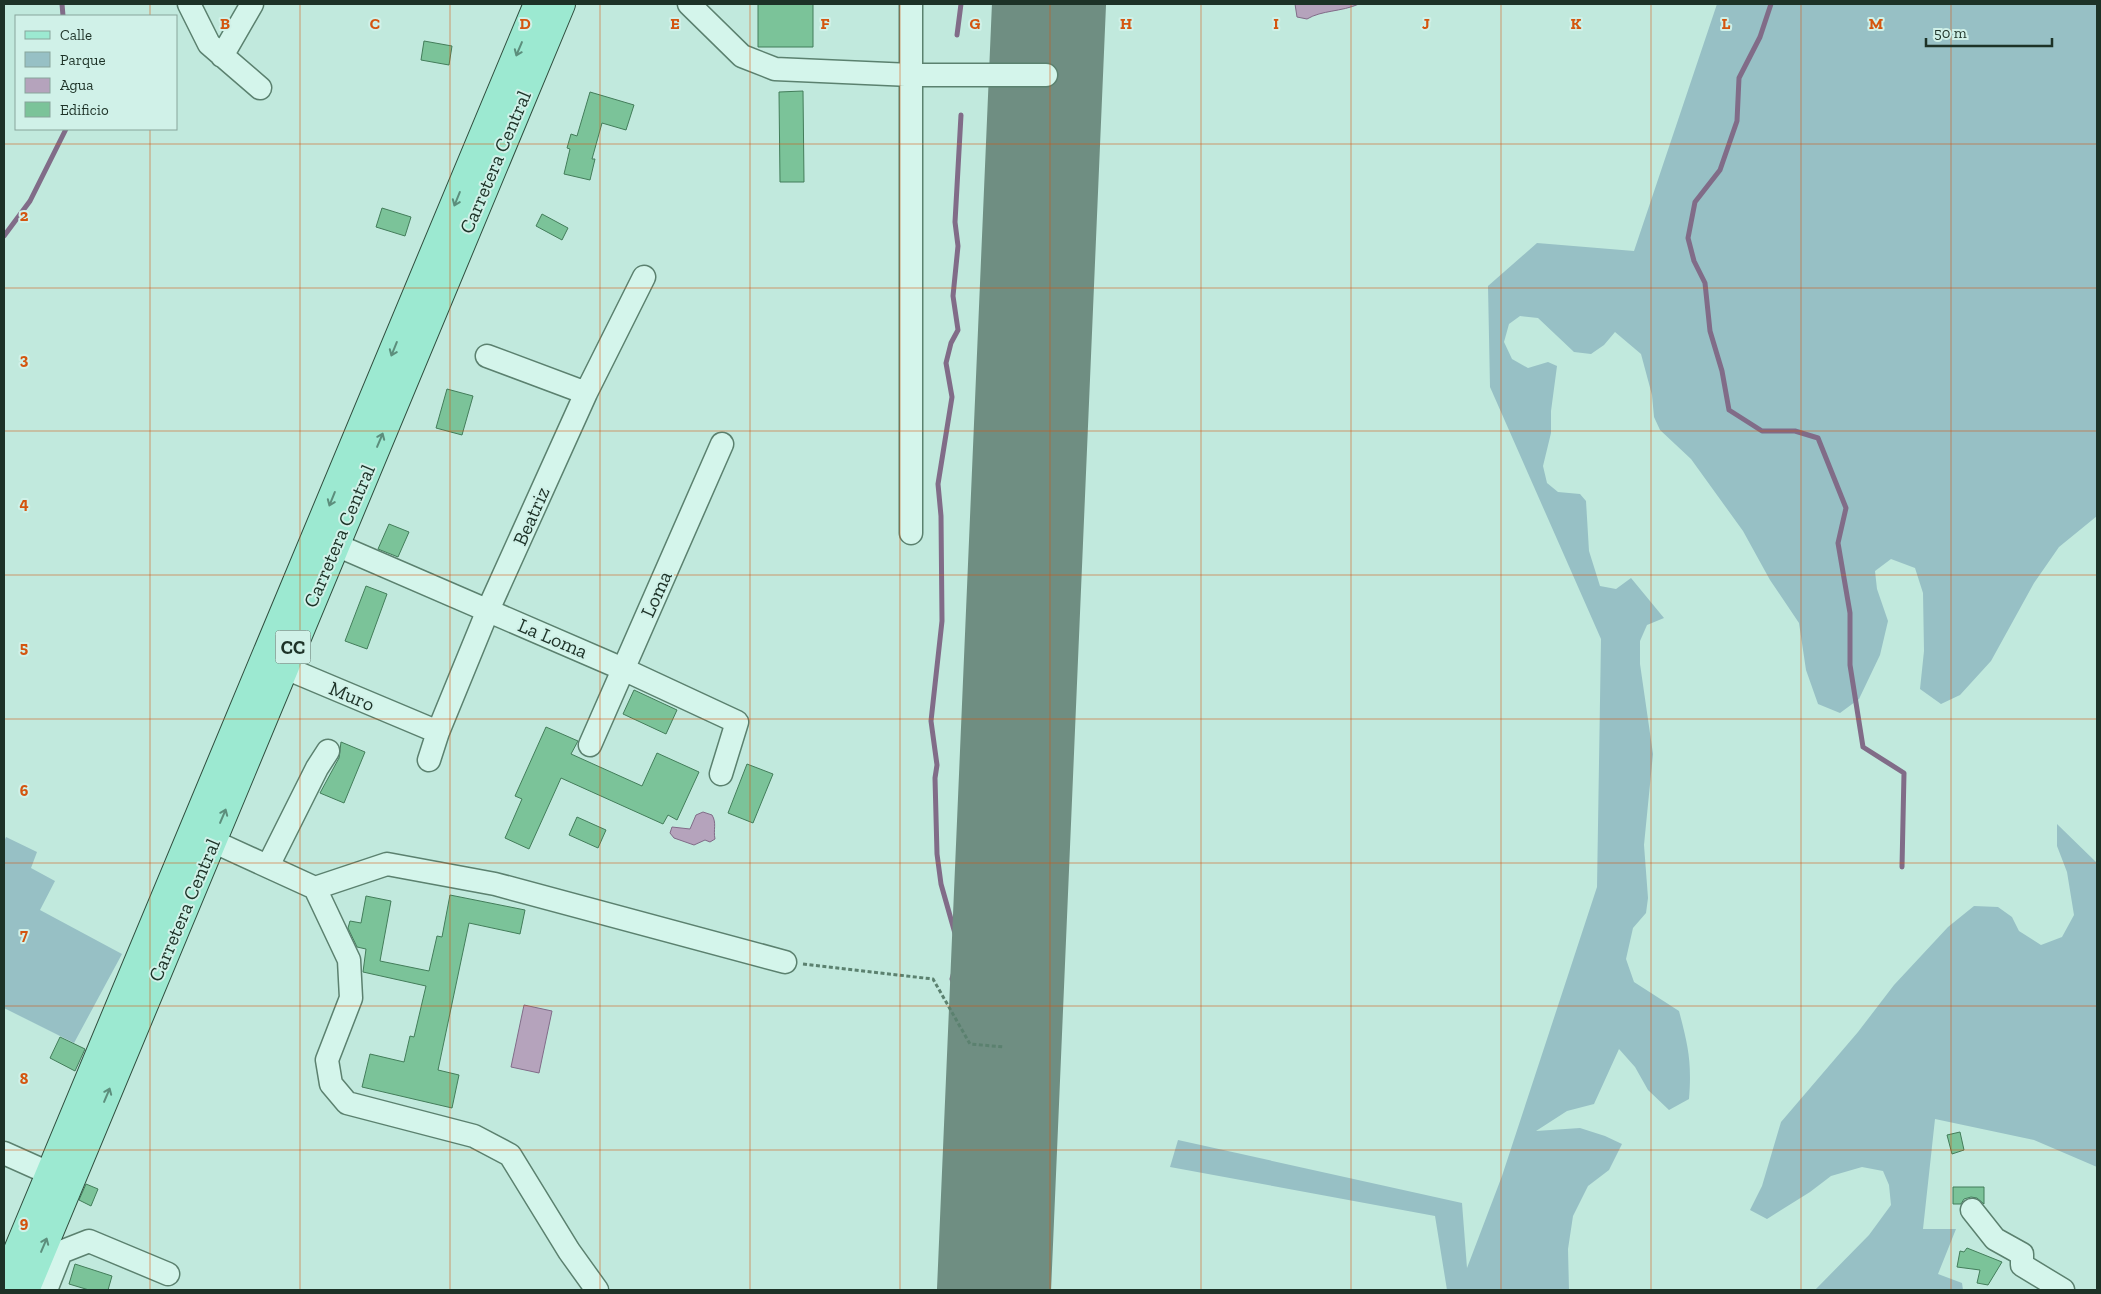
<svg xmlns="http://www.w3.org/2000/svg" width="2101" height="1294" font-family="'Zilla Slab',serif">
<rect width="100%" height="100%" fill="#c1e9dd"/>
<path fill="#97c0c5" d="M1717,4H2097V516L2059,547L2034,583L1991,661L1960,695L1941,704L1920,689L1924,651L1923,593L1915,568L1891,559L1875,571L1877,589L1888,621L1880,655L1859,699L1840,713L1818,704L1806,670L1799,623L1770,580L1743,531L1691,459L1660,430L1654,417L1652,395L1641,354L1615,332L1604,345L1591,354L1574,352L1538,318L1520,316L1509,324L1504,342L1512,359L1528,368L1548,362L1557,366L1551,411V433L1543,466L1547,483L1558,492L1580,494L1586,501L1589,551L1600,586L1616,589L1631,578L1664,618L1647,625L1640,641V664L1653,754L1644,845L1648,898L1646,913L1633,928L1626,959L1634,982L1679,1011C1688,1045 1692,1062 1689,1099L1669,1110L1648,1090L1635,1067L1619,1049L1594,1104L1567,1111L1536,1131L1580,1128L1605,1136L1622,1144L1609,1170L1588,1186L1573,1216L1568,1249L1569,1290H1447L1435,1216L1170,1167L1178,1140L1462,1203L1467,1268L1502,1176L1597,887L1601,639L1490,387L1488,286L1537,243L1634,251Z
M2057,824L2097,863V1167L2034,1140L1935,1119L1923,1229H1956L1938,1274L1962,1283L1963,1290H1815L1869,1235L1891,1205L1889,1185L1883,1171L1862,1167L1831,1176L1810,1192L1767,1219L1750,1210L1762,1186L1781,1122L1858,1032L1894,985L1948,927L1974,906L1998,907L2012,917L2019,931L2041,945L2062,937L2074,915L2067,872L2057,846Z
M6,837L37,852L31,868L55,881L40,910L122,954L74,1043L4,1008V842Z"/>
<path fill="#b5a3bc" stroke="#816c88" d="M1295,4H1359C1341,12 1322,10 1307,19L1297,17Z
M703,812L712,815C717,823 713,830 715,839L710,842L705,840L694,845L674,838L670,833L672,827L690,829L696,815Z
M524,1005L552,1011L539,1073L511,1067Z"/>
<g fill="none" stroke-linecap="round" stroke-linejoin="round">
<path stroke="#816c88" stroke-width="5" d="M62,4L63,16
M1771,4L1760,37L1739,78L1737,121L1720,170L1695,202L1688,238L1694,261L1705,283L1710,331L1722,371L1729,410L1762,431H1795L1818,438L1846,508L1838,543L1850,613V665L1863,747L1904,773L1902,867
M957,35L961,4
M961,115L955,222L958,246L953,296L958,330L951,343L946,363L952,397L938,484L941,516L942,621L931,721L937,765L935,778L937,854L941,884L960,951L952,979L962,1010
M4,236L30,201L66,129"/>
<path stroke="#6f8e82" stroke-width="114" d="M994,1290L1049,4"/>
</g>
<path fill="#7bc399" stroke="#437d5a" d="M758,4H813V47H758Z
M424,41L452,46L449,65L421,60Z
M803,91L804,182H780L779,92Z
M590,92L634,105L626,130L602,123L592,159H595L590,180L564,174L570,149L567,148L571,134L577,136Z
M382,208L411,217L405,236L376,227Z
M542,214L568,228L562,240L536,226Z
M447,389L473,396L462,435L436,428Z
M389,524L409,532L398,557L378,549Z
M366,586L387,594L367,649L345,641Z
M634,690L677,710L666,734L623,714Z
M546,727L578,741L571,754L642,786L657,753L699,772L677,820L668,815L663,824L561,778L529,849L505,838L522,799L515,796Z
M341,742L365,752L344,803L320,793L339,758Z
M747,764L773,774L753,823L728,813Z
M577,817L606,830L598,848L569,835Z
M450,895L525,910L520,934L469,923L438,1070L459,1075L452,1108L362,1087L370,1054L404,1062L410,1036L414,1037L426,986L363,972L366,949L357,947L348,928L350,921L361,923L366,896L391,901L380,961L429,971L437,936L442,937Z
M60,1037L85,1049L75,1071L50,1058Z
M1960,1132L1964,1150L1952,1154L1947,1135Z
M86,1184L98,1189L91,1206L79,1200Z
M1953,1187H1984V1204L1977,1198L1971,1197L1964,1199L1961,1204H1953Z
M1967,1248L2002,1262L1988,1285L1977,1283L1980,1270L1957,1267L1960,1251L1964,1252Z
M75,1264L112,1276L108,1290H89L69,1284Z"/>
<g fill="none" stroke-linecap="round" stroke-linejoin="round">
<g stroke="#5b816f" stroke-width="25">
<path id="minor" d="M189,4L209,44L260,88
M689,4L742,56L775,69L911,75H1046
M911,4V533
M222,56L252,4
M487,356L586,393
M320,538L623,669L737,722L721,774
M269,661L438,732
M590,745L722,444
M429,760L438,732L488,610L586,393L644,277
M197,834L315,888L349,960L351,998L327,1060L331,1084L347,1103L474,1136L510,1155L569,1251L597,1290
M268,866L317,768L328,751
M315,888L387,864L495,884L785,962
M4,1153L51,1174
M1972,1210L1995,1239L2022,1254V1265L2063,1290
M46,1290L61,1252L89,1241L168,1274"/>
</g>
<g stroke="#2f4e3e" stroke-width="30">
<path id="major" d="M4,1284L538,4
M25,1290L561,4"/>
</g>
<path stroke="#5b816f" stroke-width="3" stroke-dasharray="4 2.5" stroke-linecap="butt" d="M803,964L933,979L970,1044L1004,1047"/>
<use href="#minor" stroke="#d4f5eb" stroke-width="22"/>
<use href="#major" stroke="#9ce9d1" stroke-width="28"/>
</g>
<defs><path id="oneway-shaft" d="M-6 0H5M1.5-3L5.5 0L1.5 3" fill="none" stroke-width="1.6" stroke-linecap="round" stroke-linejoin="round" transform="scale(1.25)"/></defs>
<g stroke="#5c8e7c">
<use href="#oneway-shaft" transform="translate(519 49) rotate(113)"/>
<use href="#oneway-shaft" transform="translate(457 199) rotate(112)"/>
<use href="#oneway-shaft" transform="translate(394 349) rotate(112)"/>
<use href="#oneway-shaft" transform="translate(380 440) rotate(-67)"/>
<use href="#oneway-shaft" transform="translate(332 499) rotate(112)"/>
<use href="#oneway-shaft" transform="translate(223 816) rotate(-67)"/>
<use href="#oneway-shaft" transform="translate(107 1095) rotate(-67)"/>
<use href="#oneway-shaft" transform="translate(44 1245) rotate(-67)"/>
</g>
<path fill="none" stroke="#d4550f" stroke-width="1" stroke-opacity="0.55" d="M150,4V16M300,4V1290M450,4V1290M600,4V1290M750,4V1290M900,4V1290M1050,4V1290M1201,4V1290M1351,4V1290M1501,4V1290M1651,4V1290M1801,4V1290M1951,4V1290M150,129V1290M4,144H2097M4,288H2097M4,431H2097M4,575H2097M4,719H2097M4,863H2097M4,1006H2097M4,1150H2097"/>
<g text-anchor="middle" stroke-width="4" stroke-linejoin="round" paint-order="stroke">
<rect fill="#d0f1e8" stroke="#536b61" stroke-width="1" x="275.5" y="630.5" width="35" height="33" rx="4"/>
<g font-size="19" font-weight="bold" fill="#1d3227">
<text x="293" y="654">CC</text>
</g>
<g font-size="20" fill="#1d3227" stroke="#d0f1e8">
<text transform="translate(495 162) rotate(-67)" y="7">Carretera Central</text>
<text transform="translate(531 516) rotate(-66)" y="7">Beatriz</text>
<text transform="translate(339 536) rotate(-67)" y="7">Carretera Central</text>
<text transform="translate(656 594) rotate(-66)" y="7">Loma</text>
<text transform="translate(553 638) rotate(23)" y="7">La Loma</text>
<text transform="translate(352 696) rotate(23)" y="7">Muro</text>
<text transform="translate(184 910) rotate(-67)" y="7">Carretera Central</text>
</g>
</g>
<g font-size="16" text-anchor="middle" font-weight="bold" fill="#d4550f" stroke="#d0f1e8" stroke-width="4" stroke-linejoin="round" paint-order="stroke">
<text x="225" y="29">B</text>
<text x="375" y="29">C</text>
<text x="525" y="29">D</text>
<text x="675" y="29">E</text>
<text x="825" y="29">F</text>
<text x="975" y="29">G</text>
<text x="1126" y="29">H</text>
<text x="1276" y="29">I</text>
<text x="1426" y="29">J</text>
<text x="1576" y="29">K</text>
<text x="1726" y="29">L</text>
<text x="1876" y="29">M</text>
<text x="24" y="221">2</text>
<text x="24" y="365">3</text>
<text x="24" y="509">4</text>
<text x="24" y="653">5</text>
<text x="24" y="796">6</text>
<text x="24" y="940">7</text>
<text x="24" y="1084">8</text>
<text x="24" y="1228">9</text>
</g>
<rect width="2101" height="1294" fill="none" stroke="#1d3227" stroke-width="10"/>
<rect x="15" y="15" width="162" height="115" fill="#d0f1e8" stroke="#88a59b"/>
<rect x="25" y="31" width="25" height="8" fill="#9ce9d1" stroke="#88a59b"/>
<text x="60" y="40" font-size="15" fill="#1d3227">Calle</text>
<rect x="25" y="52" width="25" height="15" fill="#97c0c5" stroke="#88a59b"/>
<text x="60" y="65" font-size="15" fill="#1d3227">Parque</text>
<rect x="25" y="78" width="25" height="15" fill="#b5a3bc" stroke="#88a59b"/>
<text x="60" y="90" font-size="15" fill="#1d3227">Agua</text>
<rect x="25" y="102" width="25" height="15" fill="#7bc399" stroke="#88a59b"/>
<text x="60" y="115" font-size="15" fill="#1d3227">Edificio</text>
<path d="M1926 38v8h126v-8" fill="none" stroke="#1d3227" stroke-width="2.5"/>
<text x="1934" y="38" font-size="15" fill="#1d3227" stroke="#d0f1e8" stroke-width="4" paint-order="stroke">50 m</text>
</svg>
